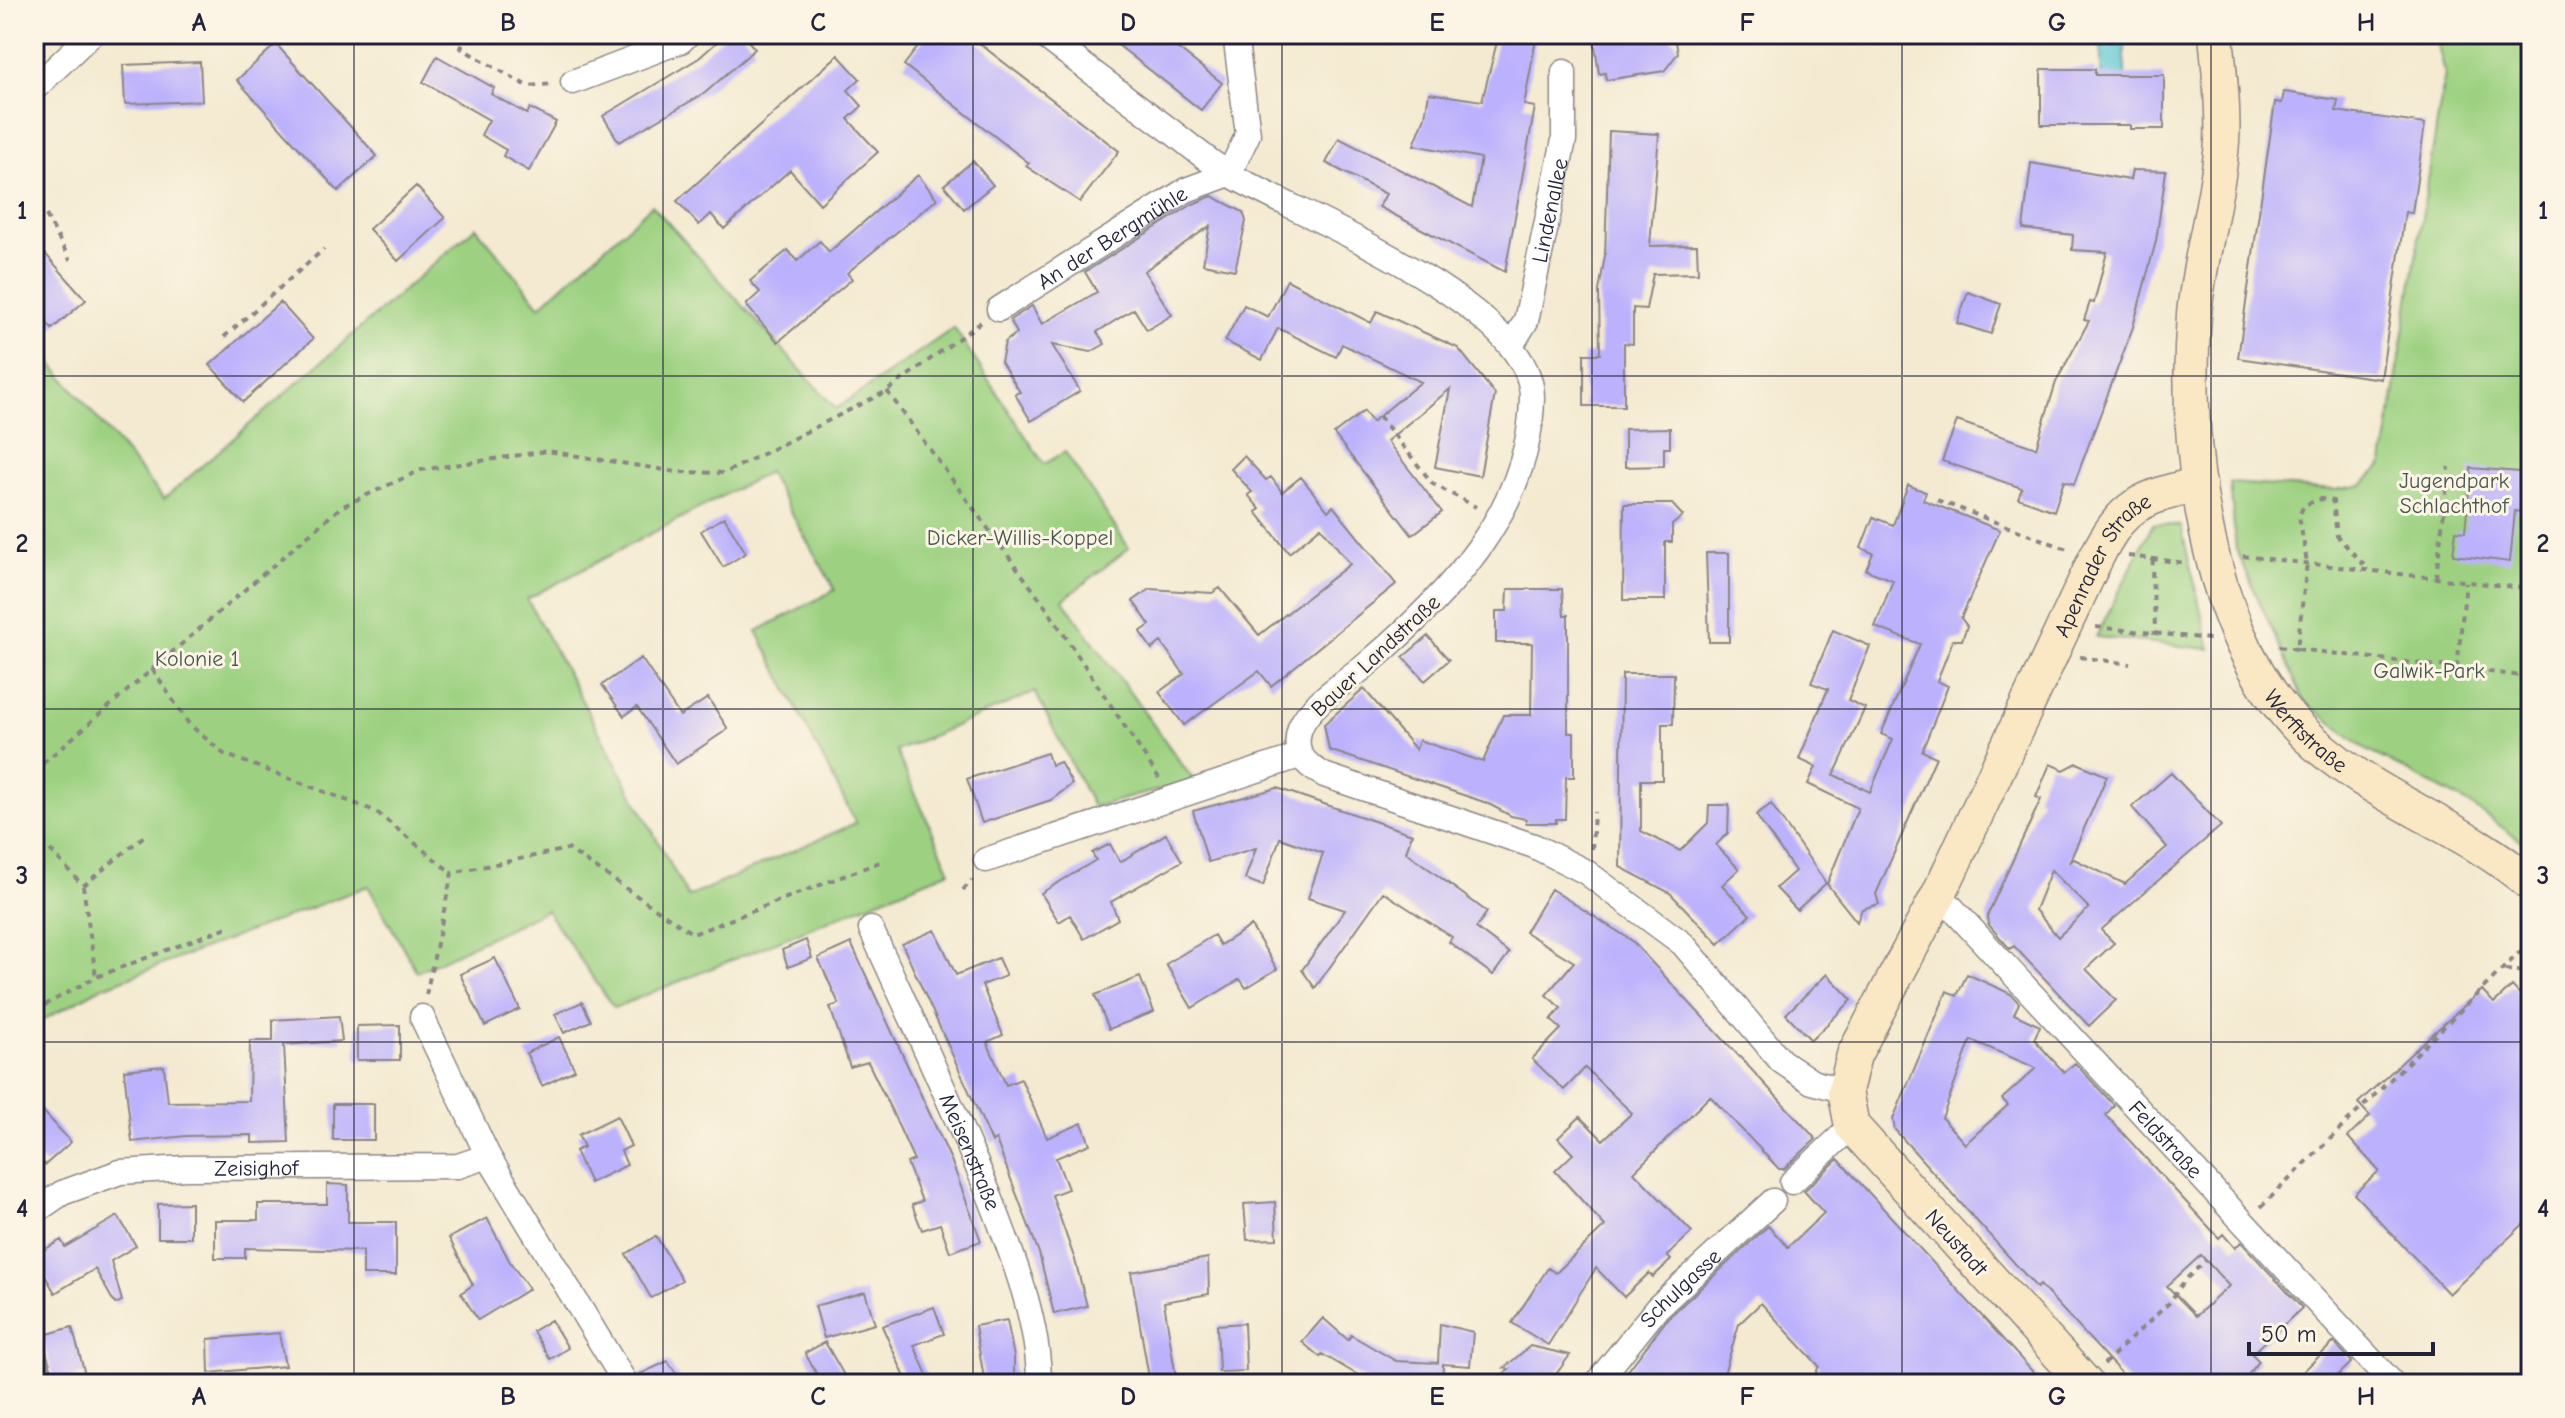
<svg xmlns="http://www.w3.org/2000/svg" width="2565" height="1418" font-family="'Comic Neue',sans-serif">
<rect width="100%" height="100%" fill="#fcf5e5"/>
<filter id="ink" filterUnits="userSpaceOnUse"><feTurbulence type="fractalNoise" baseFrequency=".0125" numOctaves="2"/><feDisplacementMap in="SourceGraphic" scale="16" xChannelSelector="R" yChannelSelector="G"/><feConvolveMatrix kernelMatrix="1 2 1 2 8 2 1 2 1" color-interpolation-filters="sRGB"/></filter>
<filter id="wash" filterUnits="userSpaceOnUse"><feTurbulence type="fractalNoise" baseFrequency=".006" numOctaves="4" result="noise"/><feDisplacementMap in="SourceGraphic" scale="32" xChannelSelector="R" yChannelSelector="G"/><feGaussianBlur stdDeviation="1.8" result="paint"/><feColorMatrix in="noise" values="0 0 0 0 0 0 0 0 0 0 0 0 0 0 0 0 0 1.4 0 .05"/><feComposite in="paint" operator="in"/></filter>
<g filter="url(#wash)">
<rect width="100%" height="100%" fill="#f4ead1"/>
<path fill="#9dd181" stroke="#607a5e" stroke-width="2" fill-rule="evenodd" d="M2435,34H2531V848L2468,803L2367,750L2304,701L2236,549L2230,483L2335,490L2363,485L2383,464L2445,73Z
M652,205L836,409L954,328L1044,464L1065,452L1129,548L1063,600L1194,781L1093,807L1035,692L896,751L950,871L614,1008L546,910L417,972L368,886L101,988L34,1025V342L164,499L476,227L540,306ZM768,472L835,590L757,631L856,823L688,897L527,599Z
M2153,524L2181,526L2210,649L2096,637Z"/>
<path fill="#5bc7d4" stroke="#3e7488" stroke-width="2" d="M2101,34H2125V81H2101Z"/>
<g id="blocks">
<path fill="#bcb1fd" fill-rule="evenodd" d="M726,34H742L755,49L705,93L619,142L603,116L699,58Z
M928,34H967L1119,151L1080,202L1026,166L1029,163L904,65Z
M1104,34H1159L1222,83L1201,110Z
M1499,34H1537L1524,105L1535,107L1505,272L1379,207L1386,194L1326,163L1339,138L1472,207L1481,158L1414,145L1425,117L1429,93L1482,101Z
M1626,34H1665L1676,42L1678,53L1664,71L1606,80L1605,73L1599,74L1594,39Z
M276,44L377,156L338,191L237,80Z
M838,55L860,79L848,90L862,106L848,119L878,152L820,204L790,170L724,229L711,214L699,225L677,201Z
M437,56L494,88L491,94L527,114L530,108L556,122L529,171L503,156L506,150L481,135L489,120L423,82Z
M200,62L202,101L125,104L123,65Z
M2041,69H2095V75H2164V129H2130V125H2041Z
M2284,92L2338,100L2336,111L2425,124L2412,213L2405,212L2381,379L2238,358L2275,102L2282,103Z
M1609,131L1659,134L1650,246L1697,245L1698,273L1653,274L1646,309L1633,308V344L1624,343V406H1584V354H1600L1599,291L1605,256Z
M973,161L993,185L964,209L944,185Z
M2031,163L2130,180L2132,170L2166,171L2156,241L2133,327L2074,484L2064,481L2054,511L2018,498L2022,488L1942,461L1957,421L2036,448L2056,382L2089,321L2084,320L2090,302L2094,303L2107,252L2072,250L2073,235L2023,229Z
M918,175L937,199L847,273L852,279L778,342L746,305L760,292L750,281L788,250L797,261L820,241L829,252Z
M416,186L445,218L398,261L369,229Z
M1212,196L1243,212L1246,221L1235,270L1203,264L1210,226L1144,271L1172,315L1147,330L1134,309L1097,332L1105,344L1091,352L1052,345L1080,391L1031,421L1015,394L1020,392L1001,362L1005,342L1017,333L1010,320L1032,306L1042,324L1097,292L1085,272L1193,204Z
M34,241L86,300L52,329L34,309Z
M1287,280L1371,323L1377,311L1458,348L1495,394L1480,476L1435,467L1450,389L1387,441L1442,512L1412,535L1334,434L1364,411L1372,422L1421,382L1342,344L1336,357L1278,328L1262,360L1225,341L1244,305L1268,317Z
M1968,292L2001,304L1991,334L1957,323Z
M280,302L313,339L243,402L210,365Z
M1670,428V448H1664V466L1625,467V429Z
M1244,456L1266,480L1271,477L1282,492L1301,477L1328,511L1333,506L1396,584L1271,686L1259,671L1184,725L1159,692L1184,674L1161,642L1152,649L1140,632L1150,625L1133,601L1150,589L1212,593L1220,588L1259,635L1350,564L1321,527L1289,553L1256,512L1260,509L1248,495L1252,492L1231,469Z
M2471,468L2531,473V513L2515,511L2510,562L2453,555L2456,531L2465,532Z
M1908,485L1926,492L1923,500L2000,530L1961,618L1967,626L1962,640H1953L1937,681L1948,686L1922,751L1936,757L1876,894L1879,904L1862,909L1857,922L1827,884L1858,808L1808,784L1816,767L1799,759L1828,689L1811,683L1833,630L1870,646L1848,700L1865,708L1834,775L1870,792L1893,739L1881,734L1920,644L1875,627L1893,580L1866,570L1873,553L1861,548L1873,517L1893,525Z
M1624,504H1672L1683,516L1672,525V542H1665V600H1623Z
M724,517L746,553L723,567L701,531Z
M1706,553H1729V642H1709Z
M1508,589H1562L1564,615H1568V733H1574V777H1566L1565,819H1556V823H1526V819L1511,816L1487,803L1329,750L1324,724L1364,689L1416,750L1419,740L1483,762L1503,715H1531L1532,643H1496V611H1507Z
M1428,636L1449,660L1425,681L1403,657Z
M641,658L680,716L708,698L728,729L676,764L637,707L624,716L602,685Z
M1622,674H1674L1673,724H1662V780H1641V831L1680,851L1708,823L1709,805H1729L1728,833L1716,845L1739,869L1722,885L1750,915L1719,944L1670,893L1620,867Z
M1047,753L1051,765L1060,762L1072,784L1051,800L982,823L967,779Z
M2077,763L2107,776L2069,863L2074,859L2125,884L2167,847L2132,807L2171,773L2221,826L2101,930L2114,943L2086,969L2116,1000L2089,1026L2014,946L2010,949L1988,924L1987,916L2041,799L2036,797L2050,764L2064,770ZM2051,870L2089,908L2058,937L2035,910Z
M1277,788L1412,834L1406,852L1487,912L1476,928L1509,953L1493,975L1449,942L1452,937L1383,892L1315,988L1302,970L1345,910L1308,898L1323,853L1280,838L1263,886L1245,879L1256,848L1208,862L1193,811Z
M1771,804L1826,883L1797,910L1776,888L1795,871L1756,815Z
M1166,834L1182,861L1111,902L1118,919L1084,939L1070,915L1059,922L1041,893L1096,860L1092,853L1110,844L1120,862Z
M1551,889L1631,940L1816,1139L1784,1169H1779L1710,1096L1634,1172L1692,1232L1667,1256L1671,1260L1653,1277L1649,1273L1624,1297L1596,1268L1548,1345L1512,1323L1548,1268L1556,1273L1605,1226L1555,1171L1573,1154L1558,1138L1580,1117L1603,1140L1632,1113L1585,1068L1564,1090L1532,1059L1561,1029L1551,1020L1561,1008L1546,995L1574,962L1525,932Z
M1251,926L1277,969L1246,988L1240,979L1192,1008L1166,964L1214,935L1220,945Z
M935,930L956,975L998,958L1006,976L982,985L1003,1035L987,1042L1006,1085L1021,1079L1047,1138L1082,1123L1090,1144L1056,1158L1068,1189L1052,1195L1075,1260L1087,1306L1054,1314L1039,1253L996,1140L992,1142L902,944Z
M806,940L812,958L788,967L782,950Z
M851,943L951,1160L981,1241L950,1252L940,1224L922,1230L912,1205L922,1201L907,1163L914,1160L894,1116L868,1062L850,1067L830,1007L839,1004L818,958Z
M495,958L520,1009L485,1026L460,974Z
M1827,974L1852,1000L1811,1040L1786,1014Z
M1967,974L2011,994L2019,1003L2014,1014L2040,1026L2034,1039L2049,1056L2064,1072L2075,1063L2114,1105L2106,1115L2219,1238L2223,1234L2235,1248L2241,1242L2302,1308L2252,1354L2259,1361L2241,1384H2131L2040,1285L2037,1288L1895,1130L1893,1119L1947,991L1957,996ZM1971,1040L2036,1068L2002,1099L2008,1105L1965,1144L1942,1118ZM2201,1255L2229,1286L2196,1316L2167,1286Z
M1140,977L1154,1012L1109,1029L1095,995Z
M2512,986L2531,1006V1217L2449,1294L2354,1194L2379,1171L2348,1137L2370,1116L2358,1103L2428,1038L2482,990L2494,1003Z
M582,1002L591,1021L564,1033L555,1014Z
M339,1016L342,1041L284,1045L289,1142L252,1143V1135L186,1136L132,1142L124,1070L164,1066L168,1102L249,1101L250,1041H273V1020Z
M400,1025V1060H357V1026Z
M559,1037L575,1070L542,1086L526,1053Z
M34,1101L71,1142L45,1165L34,1153Z
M333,1104H374V1140H333Z
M617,1116L631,1146L621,1151L627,1165L590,1183L575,1151L584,1147L578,1135Z
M1838,1159L2044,1384H1811L1819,1366L1761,1303L1739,1324L1721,1384H1618L1668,1318L1768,1226L1788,1247L1824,1213L1804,1191Z
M327,1184L348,1185V1222H396V1275H363V1251L245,1248V1258H215V1220H258V1204H327Z
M1275,1202L1277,1239L1247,1240L1244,1204Z
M191,1203V1238H158V1204Z
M118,1216L136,1246L111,1261L122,1301L115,1304L95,1269L55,1293L34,1256L61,1240L65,1247Z
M487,1218L510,1262L529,1289L478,1320L461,1293L473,1285L449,1238Z
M656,1236L682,1280L651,1298L626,1254Z
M1208,1258L1209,1294L1164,1302L1177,1384H1150L1131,1272Z
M865,1292L875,1324L824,1338L815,1306Z
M934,1307L944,1334L914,1345L931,1384H908L882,1326Z
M1323,1318L1348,1340L1351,1335L1396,1361L1438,1363L1440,1324L1473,1332L1470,1366L1443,1364L1442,1384H1373L1322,1354L1320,1357L1302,1342Z
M551,1320L568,1348L550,1359L533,1331Z
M1007,1320L1014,1357V1384H985L975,1326Z
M1244,1323L1246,1371L1219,1372L1217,1325Z
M72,1327L85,1374L56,1383L41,1336Z
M279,1333L285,1366L209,1373L208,1339Z
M825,1342L849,1384H822L805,1353Z
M2334,1342L2352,1362L2329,1384H2290Z
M1530,1346L1570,1355L1549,1384H1493L1509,1369L1504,1368Z
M668,1361L683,1384H641L638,1375Z"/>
</g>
</g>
<g filter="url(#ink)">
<use href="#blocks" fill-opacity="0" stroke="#8b8686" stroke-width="2"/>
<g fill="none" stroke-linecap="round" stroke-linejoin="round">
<g stroke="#8b8686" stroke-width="27">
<g id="street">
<path d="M1042,34C1082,65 1123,95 1163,125C1185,141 1207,161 1231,175C1303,217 1532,305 1532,397C1531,511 1446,597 1365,666C1346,682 1309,704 1300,728C1292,752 1304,764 1324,775L1534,846L1586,872L1683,944L1781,1061L1812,1082L1845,1091"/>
<path d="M573,82L681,41L688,34"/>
<path d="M34,89L91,34"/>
<path d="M1229,174L1248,134L1235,34"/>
<path id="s1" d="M999,309L1186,190L1229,174"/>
<path id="s2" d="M1512,344L1526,321L1564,140V72"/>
<path d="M986,860L1299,756"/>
<path id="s3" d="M1939,894L2393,1384"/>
<path id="s4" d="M871,929C912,1020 955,1110 992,1202C1014,1260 1039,1321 1039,1384"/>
<path d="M422,1017L488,1156"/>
<path d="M1792,1182L1852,1126"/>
<path id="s5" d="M34,1212L62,1193L120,1172L186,1168L458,1166L488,1156L626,1384"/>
<path d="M34,1362L41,1384"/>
<path id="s6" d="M1596,1384L1657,1308L1773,1201"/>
</g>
</g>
<g stroke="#8b8686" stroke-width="37">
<g id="secondary">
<path id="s7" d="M2216,34C2219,69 2224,108 2222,142C2218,200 2199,257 2194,315C2183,444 2205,628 2297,726C2363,796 2459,822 2531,884"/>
<path id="s8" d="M2086,1384L1852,1126L1845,1091L1854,1055L1939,894L2095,560C2123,503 2140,499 2199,484"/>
</g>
</g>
<path stroke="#8b8686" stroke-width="4" stroke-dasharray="6 6" stroke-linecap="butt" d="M468,34L461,48L527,86L551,84
M46,215L70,260
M224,337L324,249
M887,391L1045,606L1159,778
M1379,416L1433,484L1476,507
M1937,500L2067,549
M2128,556L2187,563
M2243,556L2531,589
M2153,559C2150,588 2157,608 2154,635
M2436,578L2449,467
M2096,627L2210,639
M2279,646L2297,649L2307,563L2299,516L2304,505L2321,499L2333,501L2337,536L2368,569
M2297,649L2531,677
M2080,657L2130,664
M2457,668L2466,582
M152,669L189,724L224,754L375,811L452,873
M34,771L341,507L421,470L547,451L677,472L725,473L887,391L981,322
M34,832L83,886L96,977
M1592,849L1594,812
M83,886L144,836
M963,890L972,880
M2505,970L2531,972
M426,995L452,873L568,849L693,934L885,860
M34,1011L96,977L230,926
M2261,1207L2531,941
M2104,1364L2169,1303L2185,1280L2206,1260"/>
<use href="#street" stroke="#fff" stroke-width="24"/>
<use href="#secondary" stroke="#fae7c3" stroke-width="34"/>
</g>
</g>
<path fill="none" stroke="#22223b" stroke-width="2" stroke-opacity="0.55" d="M354,34V1384M663,34V1384M973,34V1384M1282,34V1384M1592,34V1384M1902,34V1384M2211,34V1384M34,376H2531M34,709H2531M34,1042H2531"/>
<g text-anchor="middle" stroke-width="6" stroke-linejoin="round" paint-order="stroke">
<g font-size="22" fill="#22223b" stroke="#fcf5e5">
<text dy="8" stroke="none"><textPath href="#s2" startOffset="140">Lindenallee</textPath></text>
<text dy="8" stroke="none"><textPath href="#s1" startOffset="134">An der Bergmühle</textPath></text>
<text dy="8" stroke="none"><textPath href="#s8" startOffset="972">Apenrader Straße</textPath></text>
<text transform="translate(1375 655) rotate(-43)" y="8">Bauer Landstraße</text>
<text dy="8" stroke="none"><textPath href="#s7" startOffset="728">Werftstraße</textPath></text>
<text dy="8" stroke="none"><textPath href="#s3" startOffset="334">Feldstraße</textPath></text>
<text dy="8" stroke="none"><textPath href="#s4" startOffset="244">Meisenstraße</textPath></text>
<text dy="8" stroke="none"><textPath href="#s5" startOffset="232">Zeisighof</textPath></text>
<text transform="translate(1957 1242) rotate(48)" y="8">Neustadt</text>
<text dy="8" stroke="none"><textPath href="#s6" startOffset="128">Schulgasse</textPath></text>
</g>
<g font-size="22" fill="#475750" stroke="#fcf5e5">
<text x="2454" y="488">Jugendpark<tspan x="2454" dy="25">Schlachthof</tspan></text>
<text x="1020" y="545">Dicker-Willis-Koppel</text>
<text x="197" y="666">Kolonie 1</text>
<text x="2429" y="678">Galwik-Park</text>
</g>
</g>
<rect width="2565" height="1418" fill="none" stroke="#fcf5e5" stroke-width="88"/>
<path d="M2249 1342v12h184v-12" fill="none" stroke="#22223b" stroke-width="4"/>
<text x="2261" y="1342" font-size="24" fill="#22223b" stroke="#fcf5e5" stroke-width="6" paint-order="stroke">50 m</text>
<rect x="44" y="44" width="2477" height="1330" fill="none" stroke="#22223b" stroke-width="3"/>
<g font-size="26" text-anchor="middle" font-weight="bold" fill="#22223b">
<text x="199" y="31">A</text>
<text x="508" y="31">B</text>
<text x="818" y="31">C</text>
<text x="1128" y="31">D</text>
<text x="1437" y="31">E</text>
<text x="1747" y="31">F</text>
<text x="2057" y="31">G</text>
<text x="2366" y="31">H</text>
<text x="22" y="219">1</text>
<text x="2543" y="219">1</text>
<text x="22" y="552">2</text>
<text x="2543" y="552">2</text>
<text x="22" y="884">3</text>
<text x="2543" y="884">3</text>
<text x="22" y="1217">4</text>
<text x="2543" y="1217">4</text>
<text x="199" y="1405">A</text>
<text x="508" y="1405">B</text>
<text x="818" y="1405">C</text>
<text x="1128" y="1405">D</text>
<text x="1437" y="1405">E</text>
<text x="1747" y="1405">F</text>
<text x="2057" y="1405">G</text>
<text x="2366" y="1405">H</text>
</g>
</svg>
